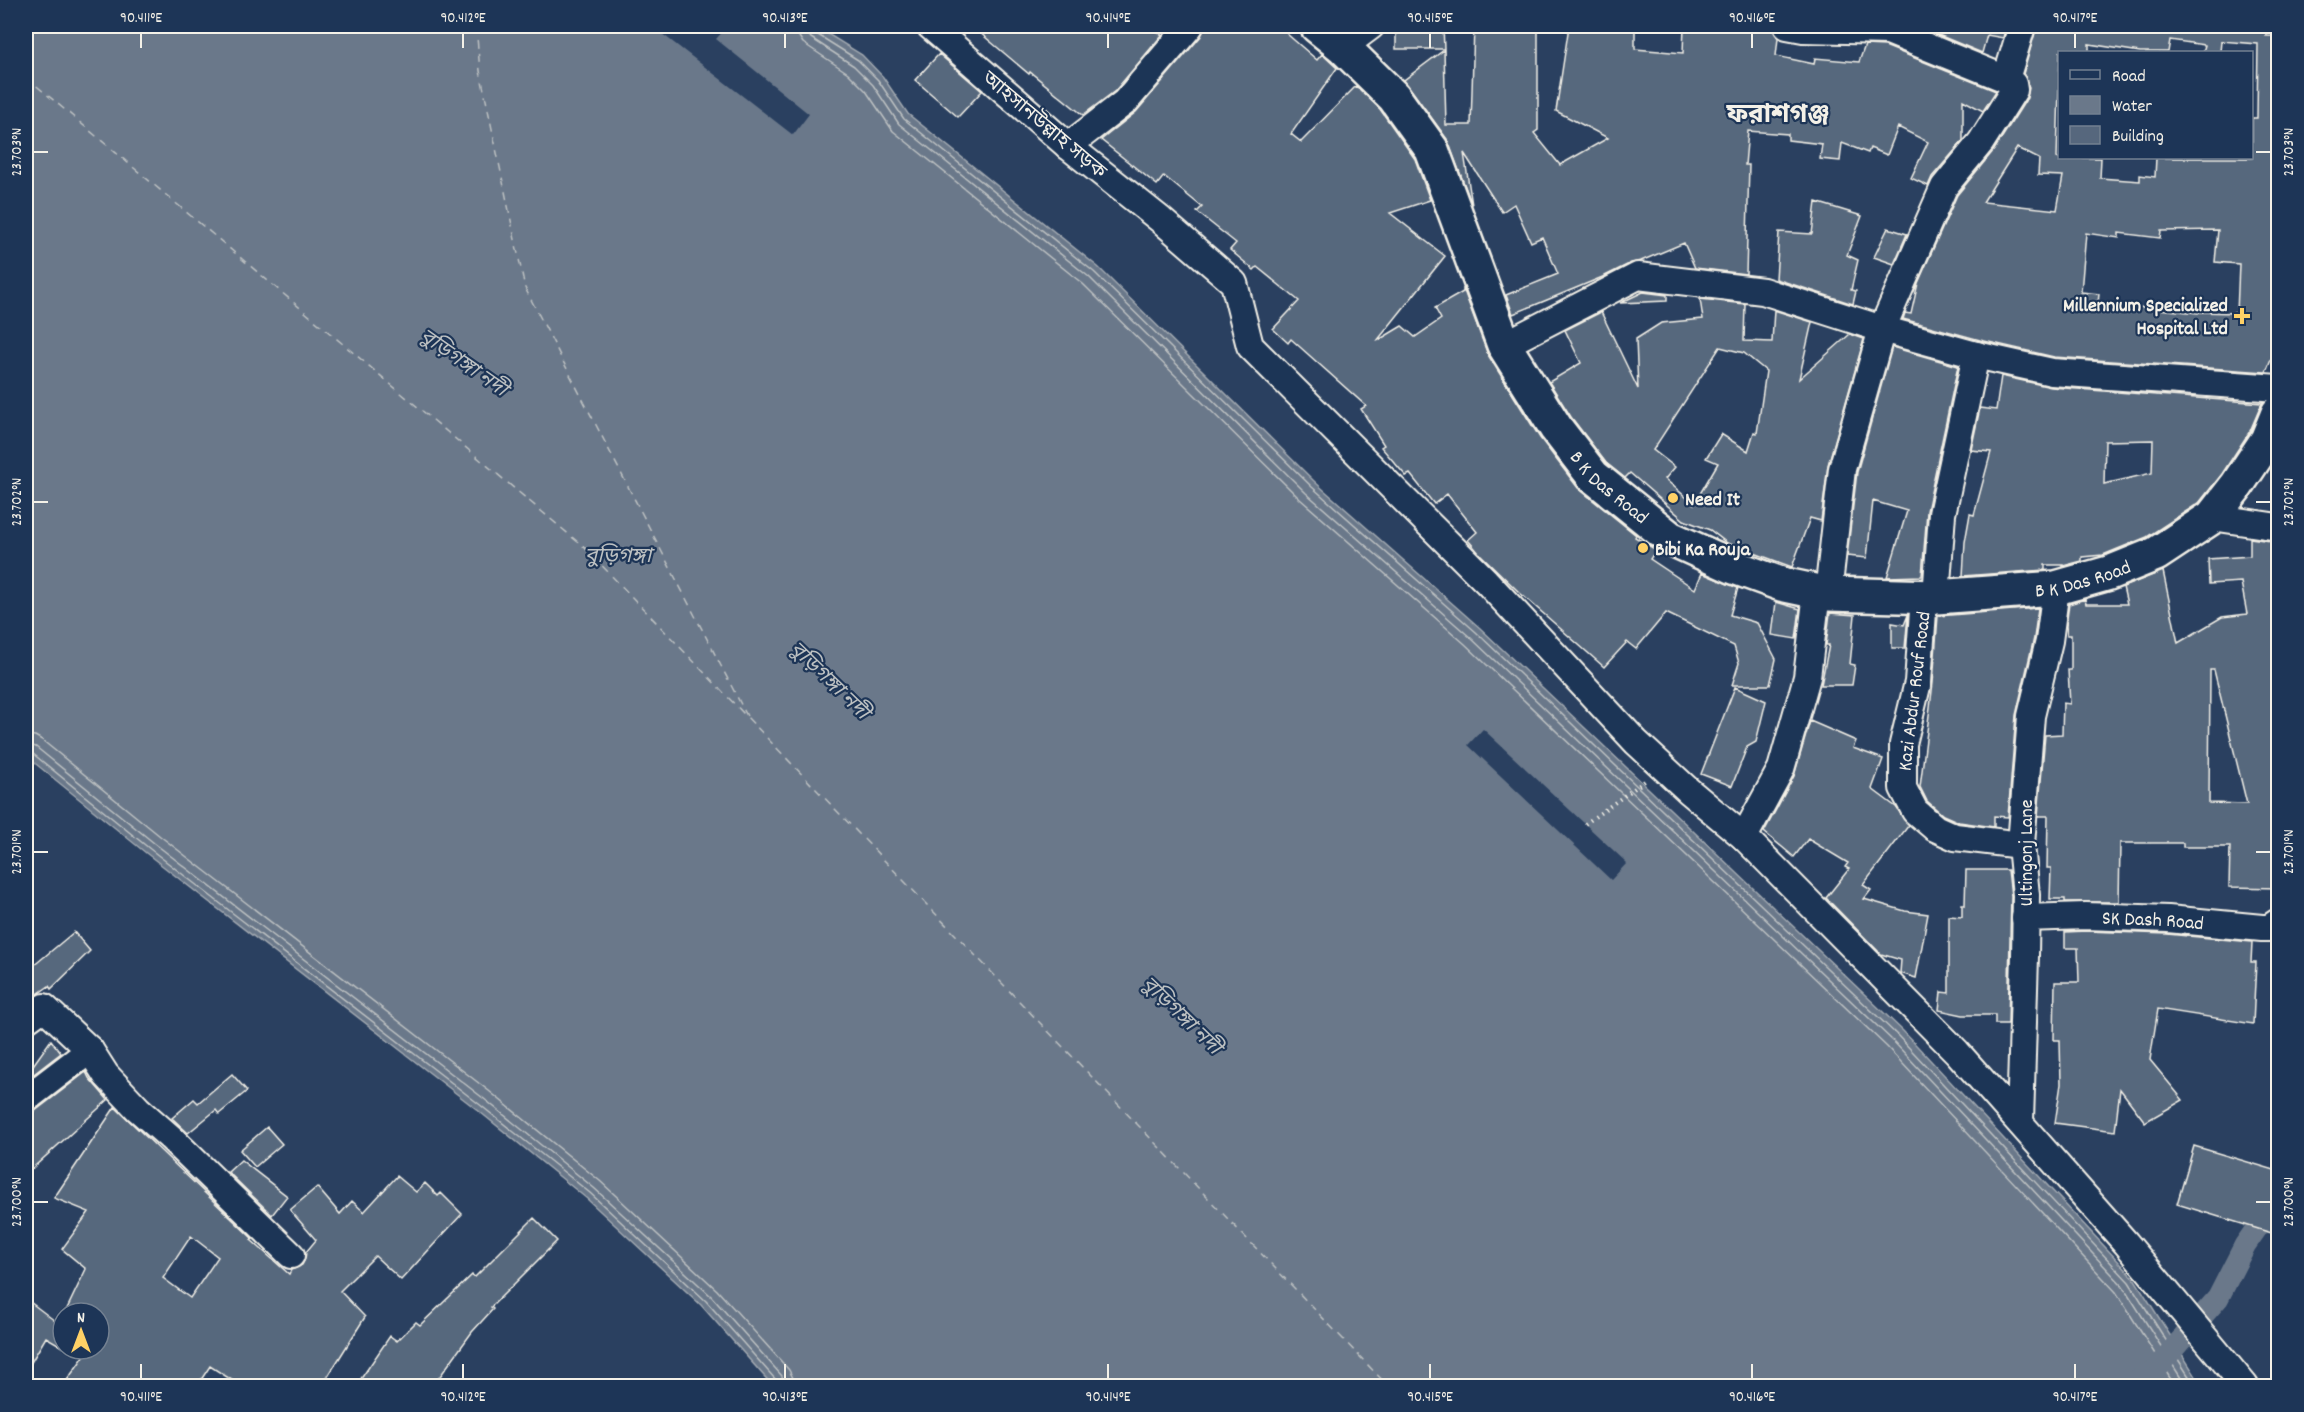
<svg xmlns="http://www.w3.org/2000/svg" width="2304" height="1412" font-family="Dekko,'Noto Sans Bengali',sans-serif">
<rect width="100%" height="100%" fill="#2a4060"/>
<filter id="ink" filterUnits="userSpaceOnUse"><feTurbulence type="fractalNoise" baseFrequency=".0167" numOctaves="2"/><feDisplacementMap in="SourceGraphic" scale="12" xChannelSelector="R" yChannelSelector="G"/><feConvolveMatrix kernelMatrix="1 2 1 2 8 2 1 2 1" color-interpolation-filters="sRGB"/></filter>
<g filter="url(#ink)">
<path fill="#6a788a" stroke="#a1a8b0" stroke-width="1.5" d="M26,26H815L862,55L883,77L908,114L1098,267L1316,483L1480,628L1903,1031L2134,1278L2202,1386H773L701,1305L586,1198L475,1108L146,853L26,756Z"/>
<path fill="#2a4060" d="M652,26H728L716,39L809,114L793,135Z
M1483,729L1627,863L1611,880L1468,745Z"/>
<g fill="none" stroke-linecap="round" stroke-linejoin="round">
<path stroke="#bdc1c2" stroke-width="1.5" d="M796,26L798,35L803,43L848,73L866,91L893,131L1083,284L1300,499L1465,644L1887,1047L2116,1292L2175,1386
M805,26L806,32L811,38L854,66L873,85L899,124L1089,277L1306,493L1471,638L1893,1041L2123,1286L2186,1386
M813,26L815,33L858,60L878,80L904,119L1094,272L1312,487L1476,632L1898,1036L2129,1282L2195,1386
M26,735L35,736L42,740L160,836L489,1091L600,1181L717,1290L789,1370L793,1378L794,1386
M26,744L36,747L154,843L483,1098L594,1188L711,1296L782,1376L785,1386
M26,752L32,753L150,849L479,1104L590,1193L706,1301L776,1380L777,1386"/>
<path stroke="#6a788a" stroke-width="22" d="M2127,1386L2153,1372L2218,1298L2245,1245L2259,1225"/>
<path stroke="#bdc1c2" stroke-width="1.5" stroke-dasharray="8 6" stroke-linecap="butt" d="M476,26L480,71L525,288L747,716
M26,77L585,548L1388,1386"/>
</g>
<path fill="#56677d" stroke="#f4f1e8" stroke-width="1.5" fill-rule="evenodd" d="M972,26H1150L1162,35L1115,91L1083,115L1030,72L1029,74Z
M1205,26H1294L1287,34L1317,60L1322,54L1337,68L1291,134L1301,142L1356,86L1380,109L1415,159L1430,200L1390,213L1445,256L1377,341L1402,326L1415,337L1441,319L1435,308L1463,292V288L1488,355L1540,438L1578,488L1636,535L1635,537L1656,550L1650,559L1695,589L1702,573L1738,588L1730,615L1757,623L1776,659L1770,685H1732L1739,663L1734,646L1666,613L1636,649L1627,642L1604,667L1520,593L1479,553L1468,540L1477,532L1447,494L1434,504L1410,474L1406,476L1381,447L1384,445L1361,409L1366,406L1291,339L1288,343L1273,329L1299,301L1257,267L1254,270L1230,250L1236,243L1197,212L1202,207L1164,176L1157,185L1101,140L1136,112L1201,36Z
M1443,26L1444,49H1396V27Z
M1474,26H1538V130L1534,133L1560,165L1608,138L1556,111L1569,26H1635V49L1683,53L1684,26L1772,27L1778,38L1776,56L1814,64L1815,58L1859,62L1865,45L1885,46L1996,91L1983,111L1963,100V141L1932,177L1928,186L1911,178L1928,142L1898,127L1887,155L1870,148L1868,153L1842,143L1840,161L1820,159L1822,144L1788,140V134L1748,131L1745,165H1749L1746,274L1695,268L1684,243L1641,261L1631,263L1605,276L1513,314L1506,295L1558,274L1542,237L1531,242L1514,204L1502,212L1464,153L1472,205L1447,139L1404,80L1444,50L1446,125H1471Z
M1925,26H1969L1982,29V26H2006L2003,38L1987,35L1982,53L1924,29Z
M2037,26H2267L2266,36H2278V343L2266,372L2054,357L1980,340L1903,319L1905,313L1911,314L1918,283L1957,195L1994,150L2027,98L2029,88L2023,74ZM2170,40L2205,45L2203,52H2220L2221,41L2258,44L2257,118H2252V158H2156L2155,177L2140,175V181L2100,178L2101,158H2057L2060,52H2089V44L2140,52H2168ZM2017,148L2039,159L2038,175L2063,176L2057,210L1983,202ZM2218,230L2215,262L2239,264L2237,313L2198,312V313L2098,303L2099,294L2081,292L2086,233L2119,238V233L2160,238L2161,231Z
M939,54L982,91L958,117L915,80Z
M1816,202L1862,216L1847,255L1858,260L1851,290L1856,291L1853,304L1776,279L1779,232L1812,234Z
M1888,228L1907,234L1894,264L1874,257Z
M1643,292L1667,295V301L1620,303Z
M1700,299L1745,304L1744,341L1772,342L1774,310L1812,322L1799,379L1850,334L1864,339L1828,465L1821,521L1810,518L1792,567L1727,543L1710,530L1684,520L1630,473L1625,478L1606,463L1571,417L1549,382L1581,363L1565,330L1601,312L1638,389L1636,339L1661,323L1703,319ZM1720,347L1744,353L1766,371L1757,433L1754,432L1748,451L1721,434L1706,458L1718,463L1694,504L1665,479L1675,467L1653,450Z
M1892,347L1958,366L1927,511L1922,576L1887,577L1907,511L1873,501L1867,558L1847,556L1857,472Z
M2001,376L2051,387L2262,403L2250,431L2222,474L2199,503L2147,537L2103,555L2082,557V561L2063,566V565H2045V570L1963,576L1965,542L1970,514L1974,515L1991,452L1971,450L1980,408L1996,410ZM2153,440L2152,473L2104,484L2105,441Z
M2250,538L2278,542V888L2229,887L2230,847H2183V843H2120L2119,902H2065V899H2050L2051,868H2047L2048,816H2038L2045,735L2062,734L2063,703L2070,704L2068,670H2071V635H2067L2066,626L2069,604L2085,599L2086,604H2127L2123,587L2163,571L2178,643L2222,617L2247,614L2241,582L2209,584L2208,559L2250,556ZM2210,670H2214L2247,804L2209,803Z
M1776,602L1800,609L1796,639L1772,635Z
M2038,608L2034,638L2016,715L2008,817L1994,816V827L1959,822L1943,815L1927,801L1920,787L1933,683L1938,616Z
M1830,613L1855,615L1850,664L1855,665L1852,685H1821L1829,645H1826Z
M1908,615L1905,648H1892V623L1904,625Z
M1735,687L1766,701L1756,742L1747,747L1732,786L1701,774Z
M1810,721L1856,741L1853,748L1883,759L1872,789L1896,807L1909,825L1863,885L1871,890L1864,899L1905,911L1928,914L1916,978L1900,973L1901,960L1881,954L1826,898L1849,869L1845,867L1848,863L1808,839L1794,857L1764,832L1794,776Z
M1966,870H2008L2011,896L2008,1024H1995V1015H1963L1939,1010L1941,992L1949,993V916L1962,917V905H1965Z
M2086,931L2167,934L2252,942L2251,962H2256L2253,1024L2158,1009L2150,1060L2183,1100L2145,1122L2120,1089L2115,1131L2055,1123L2061,1084L2060,1040H2054L2055,982H2079L2078,948H2065V932Z
M74,932L90,951L51,989L49,986L26,1002V972Z
M51,1040L61,1053L26,1080V1075Z
M86,1072L89,1078L108,1100L26,1174V1114L35,1111Z
M232,1074L247,1091L219,1114L216,1110L188,1133L172,1118L194,1099L198,1103Z
M115,1107L253,1239L251,1240L289,1274L291,1270L302,1265L305,1259L306,1252L316,1240L290,1210L317,1187L340,1214L352,1201L364,1212L397,1176L416,1192L425,1183L438,1196L441,1193L462,1214L401,1280L375,1256L340,1291L365,1317L322,1386H241L210,1366L197,1386H63L89,1349H99V1313H65L86,1269L62,1249L89,1212L54,1198ZM191,1236L218,1257L190,1298L163,1278Z
M267,1127L282,1144L255,1167L240,1150Z
M2194,1146L2278,1171V1235L2177,1204Z
M241,1160L287,1196L272,1215L228,1172Z
M534,1218L557,1241L491,1307L493,1309L472,1332L433,1386H356L390,1336L397,1341L416,1322L420,1325L472,1275L475,1277Z
M26,1299L63,1327V1347L46,1337L26,1371Z"/>
<g fill="none" stroke-linecap="round" stroke-linejoin="round">
<g stroke="#f4f1e8" stroke-width="30">
<g id="street">
<path d="M930,26L1068,146L1161,220L1234,283L1250,346L1486,581L1636,742L1689,791L1744,837L1957,1052L2126,1243L2245,1386"/>
<path d="M1787,26L1803,29L1888,31L2006,79L2013,84L2014,90L1981,142L1944,187L1882,329L1842,469L1828,594"/>
<path d="M1343,47L1371,26"/>
<path d="M2006,79L2022,26"/>
<path d="M1068,146L1125,102L1190,26"/>
<path d="M1504,345L1638,276L1763,291L1882,329L1976,355L2052,372L2278,388"/>
<path d="M2212,517L2278,527"/>
<path d="M1924,597L1918,682L1903,744V788L1915,811L1935,828L1955,837L2021,845"/>
<path d="M1936,597L1942,514L1976,355"/>
<path d="M1744,837L1781,769L1807,677L1817,592"/>
<path id="s1" d="M2025,918L2086,916L2168,919L2262,928H2269L2278,922"/>
<path d="M26,1020L44,1007L90,1050L106,1075L138,1109L171,1138L291,1255"/>
<path d="M26,1099L90,1050"/>
<path d="M2020,1121L2025,956L2026,895L2021,845L2031,716L2049,641L2056,588"/>
</g>
</g>
<g stroke="#f4f1e8" stroke-width="38">
<g id="secondary">
<path id="s2" d="M1317,26L1343,47L1394,97L1432,150L1504,345L1556,428L1593,476L1670,538L1734,567L1781,584L1828,594L1936,597L2056,588L2109,573L2156,554L2212,517L2237,485L2267,440L2278,413"/>
</g>
</g>
<path stroke="#f4f1e8" stroke-width="4" stroke-dasharray="1.5 4.5" stroke-linecap="butt" d="M1585,824L1646,780"/>
<use href="#street" stroke="#1d3557" stroke-width="26"/>
<use href="#secondary" stroke="#1d3557" stroke-width="33"/>
</g>
</g>
<path fill="none" stroke="#f4f1e8" stroke-width="2" d="M141,33V48M463,33V48M785,33V48M1108,33V48M1430,33V48M1752,33V48M2075,33V48M33,152H48M2256,152H2271M33,502H48M2256,502H2271M33,852H48M2256,852H2271M33,1202H48M2256,1202H2271M141,1364V1379M463,1364V1379M785,1364V1379M1108,1364V1379M1430,1364V1379M1752,1364V1379M2075,1364V1379"/>
<g fill="#ffd166" stroke="#1d3557" stroke-width="2">
<path d="M2239 307h6v6h6v6h-6v6h-6v-6h-6v-6h6z"/>
<circle cx="1673" cy="498" r="6"/>
<circle cx="1643" cy="548" r="6"/>
</g>
<g text-anchor="middle" stroke-width="4.5" stroke-linejoin="round" paint-order="stroke">
<g font-size="20" fill="#f4f1e8" stroke="#1d3557">
<text transform="translate(1045 124) rotate(40)" y="7">আহসানউল্লাহ সড়ক</text>
<text dy="7" stroke="none"><textPath href="#s2" startOffset="556">B K Das Road</textPath></text>
<text dy="7" stroke="none"><textPath href="#s2" startOffset="1060">B K Das Road</textPath></text>
<text transform="translate(1913 691) rotate(-83)" y="7">Kazi Abdur Rouf Road</text>
<text transform="translate(2025 853) rotate(-90)" y="7">Ultingonj Lane</text>
<text dy="7" stroke="none"><textPath href="#s1" startOffset="128">SK Dash Road</textPath></text>
</g>
<g font-size="20" font-weight="bold" fill="#f4f1e8" stroke="#1d3557" text-anchor="start">
<text x="2228" y="311" text-anchor="end">Millennium Specialized<tspan x="2228" dy="23">Hospital Ltd</tspan></text>
<text x="1685" y="505">Need It</text>
<text x="1655" y="555">Bibi Ka Rouja</text>
</g>
<g font-size="21" font-style="italic" fill="#bdc1c2" stroke="#1d3557">
<text transform="translate(464 362) rotate(35)" y="7">বুড়িগঙ্গা নদী</text>
<text x="618" y="562">বুড়িগঙ্গা</text>
<text transform="translate(830 680) rotate(44)" y="7">বুড়িগঙ্গা নদী</text>
<text transform="translate(1182 1015) rotate(44)" y="7">বুড়িগঙ্গা নদী</text>
</g>
<g font-size="26" font-weight="bold" fill="#f4f1e8" stroke="#1d3557">
<text x="1778" y="122">ফরাশগঞ্জ</text>
</g>
</g>
<rect width="2304" height="1412" fill="none" stroke="#1d3557" stroke-width="66"/>
<rect x="2058" y="51" width="195" height="108" fill="#1d3557" stroke="#738091" stroke-width="1.5"/>
<rect x="2070" y="70" width="30" height="9" fill="#1d3557" stroke="#738091" stroke-width="1.5"/>
<text x="2112" y="81" font-size="18" fill="#f4f1e8">Road</text>
<rect x="2070" y="96" width="30" height="18" fill="#6a788a" stroke="#738091" stroke-width="1.5"/>
<text x="2112" y="111" font-size="18" fill="#f4f1e8">Water</text>
<rect x="2070" y="126" width="30" height="18" fill="#56677d" stroke="#738091" stroke-width="1.5"/>
<text x="2112" y="141" font-size="18" fill="#f4f1e8">Building</text>
<g transform="translate(81 1331)"><circle r="28" fill="#1d3557" stroke="#738091" stroke-width="1.5"/>
<path d="M0-4.5L10 22L0 15L-10 22Z" fill="#ffd166"/>
<text y="-9" font-size="16" font-weight="bold" text-anchor="middle" fill="#f4f1e8">N</text>
</g>
<rect x="33" y="33" width="2238" height="1346" fill="none" stroke="#f4f1e8" stroke-width="2"/>
<g font-size="15" text-anchor="middle" fill="#f4f1e8">
<text x="141" y="22">90.411°E</text>
<text x="463" y="22">90.412°E</text>
<text x="785" y="22">90.413°E</text>
<text x="1108" y="22">90.414°E</text>
<text x="1430" y="22">90.415°E</text>
<text x="1752" y="22">90.416°E</text>
<text x="2075" y="22">90.417°E</text>
<text transform="translate(16 152) rotate(-90)" y="5">23.703°N</text>
<text transform="translate(2288 152) rotate(-90)" y="5">23.703°N</text>
<text transform="translate(16 502) rotate(-90)" y="5">23.702°N</text>
<text transform="translate(2288 502) rotate(-90)" y="5">23.702°N</text>
<text transform="translate(16 852) rotate(-90)" y="5">23.701°N</text>
<text transform="translate(2288 852) rotate(-90)" y="5">23.701°N</text>
<text transform="translate(16 1202) rotate(-90)" y="5">23.700°N</text>
<text transform="translate(2288 1202) rotate(-90)" y="5">23.700°N</text>
<text x="141" y="1401">90.411°E</text>
<text x="463" y="1401">90.412°E</text>
<text x="785" y="1401">90.413°E</text>
<text x="1108" y="1401">90.414°E</text>
<text x="1430" y="1401">90.415°E</text>
<text x="1752" y="1401">90.416°E</text>
<text x="2075" y="1401">90.417°E</text>
</g>
</svg>
